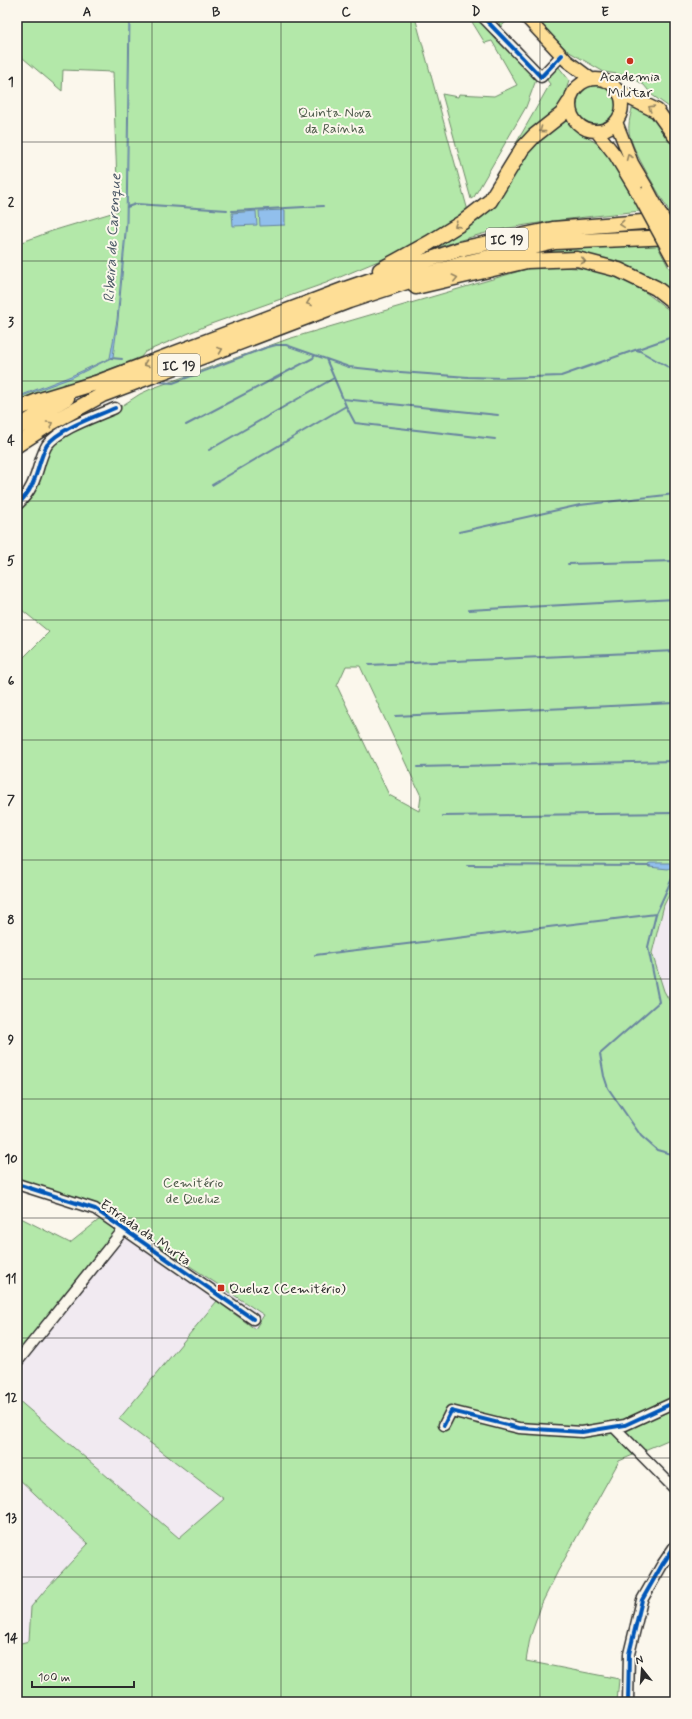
<svg xmlns="http://www.w3.org/2000/svg" width="692" height="1719" font-family="Mynerve,sans-serif">
<rect width="100%" height="100%" fill="#fbf7ec"/>
<filter id="ink" filterUnits="userSpaceOnUse"><feTurbulence type="fractalNoise" baseFrequency=".025" numOctaves="2"/><feDisplacementMap in="SourceGraphic" scale="8" xChannelSelector="R" yChannelSelector="G"/><feConvolveMatrix kernelMatrix="1 2 1 2 8 2 1 2 1" color-interpolation-filters="sRGB"/></filter>
<g filter="url(#ink)">
<path fill="#f1eaf1" d="M675,883V1011L664,991L652,953L664,905Z
M124,1222L264,1315L256,1329L120,1419L225,1499L179,1538L17,1399V1355L119,1232Z
M17,1477L88,1544L46,1589L31,1607L29,1641L17,1644Z"/>
<path fill="#b3e8a9" stroke="#6f8a6a" fill-rule="evenodd" d="M17,17H415L468,211L418,243L390,256L326,283L208,325L145,352L141,357L17,405V244L52,231L118,211L113,72L63,70L62,91L17,53Z
M469,17H479L536,80L526,107L474,197L471,199L442,94L458,97L459,94L494,96L517,85L492,41L485,43Z
M493,17H512L498,29L497,28L500,24Z
M532,17H675V116L669,107L652,95L644,85L630,76L604,72L566,50L555,38L553,39Z
M558,66L569,80L560,112L482,203L550,84L547,80L551,70Z
M574 105a21 21 0 1 1 42 0a21 21 0 1 1-42 0Z
M633,105L648,110L675,142V213H670C659,192 633,154 629,132C628,123 631,113 633,105Z
M565,117C571,133 595,138 608,153L640,211C596,216 552,220 509,228C475,234 443,246 411,256L462,226L522,156Z
M656,243L669,268H671L675,274V299L655,284L547,253V250Z
M561,267C574,268 589,268 601,271C630,278 652,297 675,315V883L664,905L652,953L664,991L675,1011V1437L619,1461L558,1571L542,1603L530,1638L526,1661L619,1679L617,1702H17V1644L29,1641L31,1607L46,1589L88,1544L17,1477V1399L179,1538L224,1499L119,1419L217,1301L255,1329L264,1315L102,1208L17,1178V664L49,632L17,606V504L57,436L109,414L140,394L153,388L288,339L530,268ZM346,666H360L421,796L419,811L389,795L337,686Z
M17,1216L70,1243L100,1219L124,1229L17,1355Z"/>
<path fill="#91bfec" stroke="#68849f" d="M129,17H130L127,222L118,320L113,357L71,378L17,398V397L71,376L110,358L117,320L126,222Z
M285,210V225L260,226L259,211Z
M256,211L257,225L233,226L232,213Z
M650,863H671L675,866L668,869L649,867L648,864Z"/>
<g fill="none" stroke-linecap="round" stroke-linejoin="round">
<path stroke="#68849f" stroke-width="2" d="M127,207L136,204L227,210
M232,211L323,206
M636,350L640,351L675,371
M111,358L122,359
M159,382L173,383L265,348L276,345H286L349,367L387,371L468,377L503,378L561,376L675,336
M343,399L498,415
M346,406L355,423L495,439
M186,425L313,358L315,355
M209,450L334,378
M212,485L346,406L326,359
M459,532L580,505L675,494
M568,564L675,561
M469,610L675,599
M369,665L675,651
M395,716L675,703
M417,767L675,761
M443,816L675,813
M467,865L650,866
M675,872L656,914L648,947L659,1002L600,1054L604,1076L608,1088L641,1136L657,1150L675,1155
M315,955L656,914"/>
<g stroke="#2b2b2b" stroke-width="13">
<path id="minor" d="M483,17L541,77L562,55
M17,505C31,492 35,480 40,462C42,456 44,450 47,445C60,428 95,417 115,408
M17,1184L95,1209L253,1319
M17,1362L124,1229
M444,1425L451,1411L519,1428L582,1432L625,1425L675,1402
M614,1427L675,1489
M628,1702L629,1654L642,1600L662,1565L675,1546"/>
</g>
<g stroke="#2b2b2b" stroke-width="15">
<path id="major" d="M526,17L567,61L591,79
M570 105a26 26 0 1 1 52 0a26 26 0 1 1-52 0Z
M616,122L632,163L648,190
M597,132L615,155L636,190"/>
</g>
<g stroke="#2b2b2b" stroke-width="17">
<path id="highway" d="M619,92L657,111L675,136
M380,270L429,243L463,222L490,201L522,149L534,136L562,114L569,103
M416,287L527,261L577,259L619,270L656,288L675,303
M17,409L40,400L96,383L345,289L460,249L553,229L643,222H675
M17,428L44,411L67,398
M17,445L51,423L102,395L349,301L464,263L555,242L673,237"/>
</g>
<use href="#minor" stroke="#fbf7ec" stroke-width="10"/>
<use href="#major" stroke="#fede96" stroke-width="12"/>
<use href="#highway" stroke="#fede96" stroke-width="14"/>
<g stroke="#2b2b2b" stroke-width="15" stroke-linecap="butt">
<path id="major-bridge" d="M636,190L675,262
M648,190L675,241"/>
</g>
<use href="#major-bridge" stroke="#fede96" stroke-width="12"/>
<g stroke="#fbf7ec" stroke-width="6">
<path id="cycleway" d="M483,17L541,77L562,55
M17,505C31,492 35,480 40,462C42,456 44,450 47,445C60,428 95,417 115,408
M17,1184L95,1209L253,1319
M444,1425L451,1411L519,1428L582,1432L625,1425L675,1402
M628,1702L629,1654L642,1600L662,1565L675,1546"/>
</g>
<use href="#cycleway" stroke="#0057b8" stroke-width="4"/>
</g>
<defs><path id="oneway-chevron" d="M-2-3.5L2.5 0L-2 3.5" fill="none" stroke-width="1.6" stroke-linecap="round" stroke-linejoin="round"/></defs>
<g stroke="#948460">
<use href="#oneway-chevron" transform="translate(651 108) rotate(-148)"/>
<use href="#oneway-chevron" transform="translate(542 130) rotate(144)"/>
<use href="#oneway-chevron" transform="translate(629 157) rotate(-113)"/>
<use href="#oneway-chevron" transform="translate(622 224) rotate(175)"/>
<use href="#oneway-chevron" transform="translate(457 225) rotate(148)"/>
<use href="#oneway-chevron" transform="translate(583 261) rotate(13)"/>
<use href="#oneway-chevron" transform="translate(455 278) rotate(-13)"/>
<use href="#oneway-chevron" transform="translate(309 303) rotate(160)"/>
<use href="#oneway-chevron" transform="translate(220 350) rotate(-21)"/>
<use href="#oneway-chevron" transform="translate(146 364) rotate(159)"/>
<use href="#oneway-chevron" transform="translate(50 424) rotate(-31)"/>
</g>
</g>
<path fill="none" stroke="#2b2b2b" stroke-width="1" stroke-opacity="0.55" d="M152,17V1702M281,17V1702M411,17V1702M540,17V1702M17,142H675M17,261H675M17,381H675M17,501H675M17,620H675M17,740H675M17,860H675M17,979H675M17,1099H675M17,1218H675M17,1338H675M17,1458H675M17,1577H675"/>
<g fill="#c8321e" stroke="#fbf7ec" stroke-width="1.5">
<circle cx="630" cy="61" r="4"/>
<rect x="217" y="1284" width="8" height="8" rx="2"/>
</g>
<g text-anchor="middle" stroke-width="4" stroke-linejoin="round" paint-order="stroke">
<g fill="#fbf7ec" stroke="#696865" stroke-width="1">
<rect x="486" y="228" width="42" height="22" rx="3"/>
<rect x="158" y="354" width="42" height="22" rx="3"/>
</g>
<g font-size="13" font-weight="bold" fill="#2b2b2b">
<text x="507" y="244">IC 19</text>
<text x="179" y="370">IC 19</text>
</g>
<g font-size="14" fill="#2b2b2b" stroke="#fbf7ec">
<text x="630" y="81">Academia<tspan x="630" dy="16">Militar</tspan></text>
<text x="229" y="1293" text-anchor="start">Queluz (Cemitério)</text>
</g>
<g font-size="14" fill="#4d5a4a" stroke="#fbf7ec">
<text x="335" y="117">Quinta Nova<tspan x="335" dy="16">da Rainha</tspan></text>
<text x="193" y="1187">Cemitério<tspan x="193" dy="16">de Queluz</tspan></text>
</g>
<g font-size="14" fill="#2b2b2b" stroke="#fbf7ec">
<text transform="translate(146 1232) rotate(34)" y="5">Estrada da Murta</text>
</g>
<g font-size="15" font-style="italic" fill="#4a5765" stroke="#fbf7ec">
<text transform="translate(112 238) rotate(-87)" y="5">Ribeira de Carenque</text>
</g>
</g>
<rect width="692" height="1719" fill="none" stroke="#fbf7ec" stroke-width="44"/>
<g transform="translate(642 1669) rotate(343)" stroke="#fbf7ec" stroke-width="3" paint-order="stroke">
<path d="M0-3L7 15L0 10L-7 15Z" fill="#2b2b2b"/>
<text y="-6" font-size="11" font-weight="bold" text-anchor="middle" fill="#2b2b2b">N</text>
</g>
<path d="M32 1681v6h102v-6" fill="none" stroke="#2b2b2b" stroke-width="2"/>
<text x="38" y="1681" font-size="12" fill="#2b2b2b" stroke="#fbf7ec" stroke-width="3" paint-order="stroke">100 m</text>
<rect x="22" y="22" width="648" height="1675" fill="none" stroke="#2b2b2b" stroke-width="1.5"/>
<g font-size="13" text-anchor="middle" font-weight="bold" fill="#2b2b2b">
<text x="87" y="16">A</text>
<text x="216" y="16">B</text>
<text x="346" y="16">C</text>
<text x="476" y="16">D</text>
<text x="605" y="16">E</text>
<text x="11" y="86">1</text>
<text x="11" y="206">2</text>
<text x="11" y="326">3</text>
<text x="11" y="445">4</text>
<text x="11" y="565">5</text>
<text x="11" y="685">6</text>
<text x="11" y="804">7</text>
<text x="11" y="924">8</text>
<text x="11" y="1044">9</text>
<text x="11" y="1163">10</text>
<text x="11" y="1283">11</text>
<text x="11" y="1402">12</text>
<text x="11" y="1522">13</text>
<text x="11" y="1642">14</text>
</g>
</svg>
